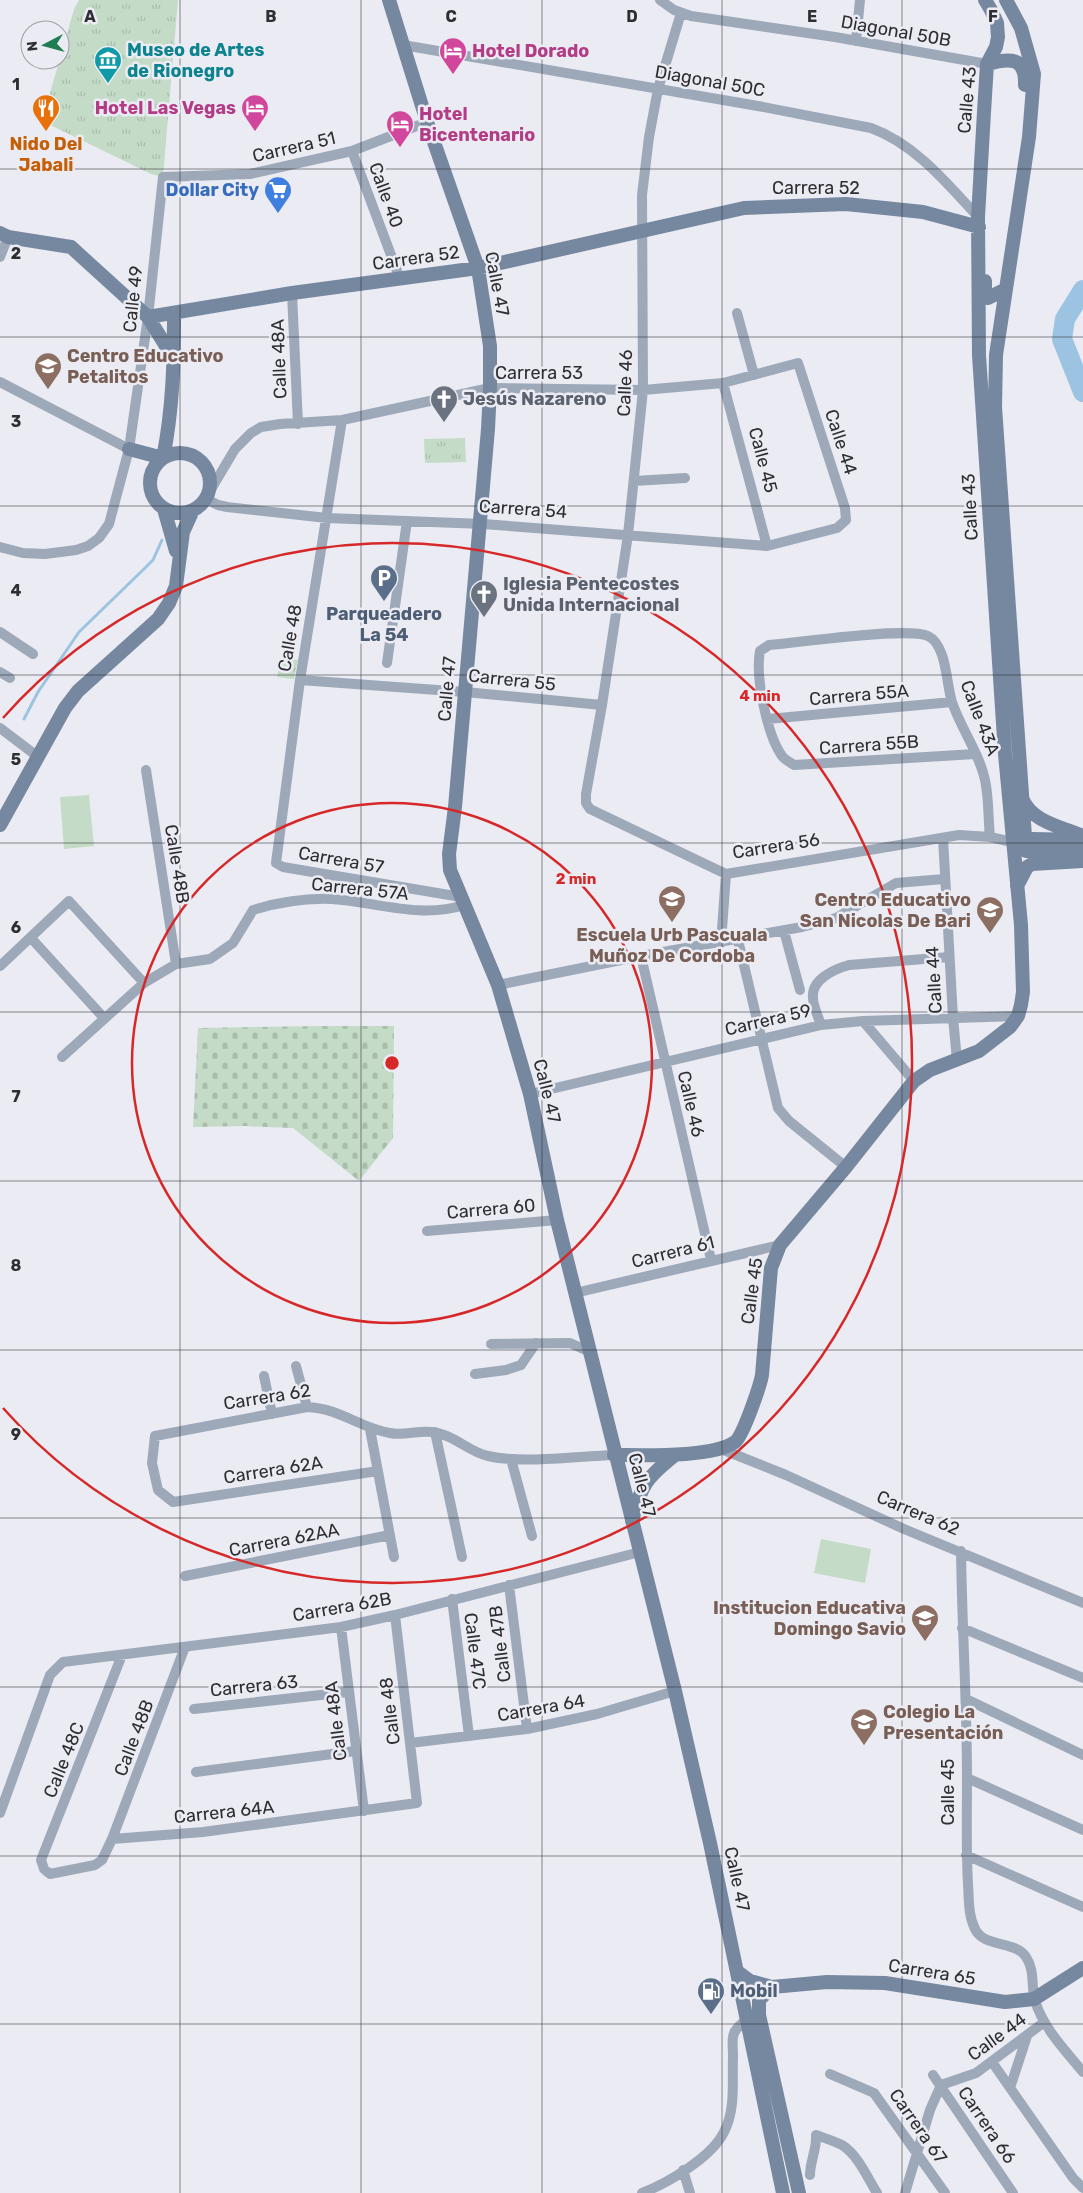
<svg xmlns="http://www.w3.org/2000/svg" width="1083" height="2193" font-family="Rubik,sans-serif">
<defs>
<pattern id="grass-tufts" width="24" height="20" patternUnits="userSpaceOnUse" patternTransform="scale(1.25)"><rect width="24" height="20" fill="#c4dcc7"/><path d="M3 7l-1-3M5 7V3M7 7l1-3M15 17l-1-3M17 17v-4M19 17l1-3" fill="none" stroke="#a9bdab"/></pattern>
<pattern id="cemetery-stones" width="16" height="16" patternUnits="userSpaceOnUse" patternTransform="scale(1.25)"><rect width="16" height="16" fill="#c4dcc7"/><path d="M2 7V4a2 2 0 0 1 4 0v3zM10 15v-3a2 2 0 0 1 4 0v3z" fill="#a9bdab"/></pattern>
</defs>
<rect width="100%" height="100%" fill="#ebebf3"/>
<path fill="url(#grass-tufts)" d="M79,0H178L163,177L151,174L42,121L74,9Z
M465,438L466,462L425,463L424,439Z
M281,658L298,660L294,679L277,677Z"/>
<path fill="url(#cemetery-stones)" d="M320,1026H394L393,1138L359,1181L293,1128L245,1126L193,1127L198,1028Z"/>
<path fill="#c4dcc7" d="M89,795L94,846L64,849L60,797Z
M821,1539L871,1549L865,1583L814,1573Z"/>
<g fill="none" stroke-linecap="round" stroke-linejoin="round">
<path stroke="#9cc4e2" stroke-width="3" d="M24,719L38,692L79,632L145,568L153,560L162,540"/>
<path stroke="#9cc4e2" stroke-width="20" d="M1083,290L1065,319L1062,339L1083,392"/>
<path stroke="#9da9b9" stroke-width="10" d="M660,0L674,10L691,16L835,37L987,64
M681,13L658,89L649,137L642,195L643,390L628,535L602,705L586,794V803L590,809L726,874L959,835L990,837L1012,842
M856,41L860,0
M403,45L758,106L871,128C915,144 947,183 978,217
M352,151L400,279
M0,257L8,237
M292,293L298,424
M737,313L754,375
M0,382L129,449
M723,383L767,546
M342,420L300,680L276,863L283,867L461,897
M634,481L685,478
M206,499L218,505L227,507L327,518L483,524L767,546L837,528L846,520L845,508L798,363L723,383L643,390L490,388L342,420L280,424L261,427L251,433L235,449L207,496
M0,547L23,553L45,554L76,550L88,546L99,538L109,524L129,449L148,317L163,177L250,174L352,151L427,122
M0,632L33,654
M387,663L407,521
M0,672L10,678
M300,680L465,692L602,705
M768,719L952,702
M0,728L37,756
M975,754L794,765C790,762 785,760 782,756C767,735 755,676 760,651L769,645L780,644C808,641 908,627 928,636C947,645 946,684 952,702C961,729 979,752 985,780C989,798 988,818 990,837
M146,770L176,964
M943,838L953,1018L957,1060
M784,931L800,990
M31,938L104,1018
M738,940L778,1108L789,1121L846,1167
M721,943L726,874
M641,956L711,1260
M0,966L69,901L144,983
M498,985L641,956L802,927L836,918L896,883L944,879
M863,1021L914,1081
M821,1025C818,1016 813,1006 813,998C811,979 835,969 849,965L949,957
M62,1057L144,983L176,964L210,959L233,943L253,910C279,902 304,898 332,899C377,902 420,919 464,905
M530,1094L821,1025L863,1021L1018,1016
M427,1231L557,1220
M575,1293L780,1245
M491,1344L570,1343L590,1352
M296,1366L307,1407
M475,1374L506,1370L521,1365L536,1343
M264,1376L272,1414
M370,1429L394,1557
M435,1432L462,1557
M721,1449L786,1475L904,1529L1083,1603
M511,1459L532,1536
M378,1471L173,1502L158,1490L152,1463L155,1436L307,1407C339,1408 360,1428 390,1433C404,1436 418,1430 432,1432C453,1434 469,1452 488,1456C523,1464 578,1456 614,1455
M961,1551C962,1627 967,1703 967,1778C967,1814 966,1849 968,1884C969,1899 968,1915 975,1929C984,1948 1015,1940 1026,1957C1035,1970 1031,1986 1035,2001C1044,2029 1065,2050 1083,2072
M185,1576L390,1535
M509,1585L527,1729
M452,1599L469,1736
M341,1627L364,1811
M962,1628L1083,1678
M122,1655L41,1860L44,1869L50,1874L95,1865L102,1860L112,1839L203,1832L417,1803L395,1615
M966,1699L1083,1755
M194,1709L348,1692
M410,1743L527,1729L597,1714L675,1691
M196,1772L355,1751
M967,1778L1083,1830
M0,1813L50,1675L63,1662L341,1627L395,1615L640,1552
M112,1839L185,1647
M966,1855L1083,1907
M992,2062L1073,2178L1083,2188
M830,2074L874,2093L945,2193
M933,2075L1013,2193
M1010,2088L1027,2036
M683,2170L690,2193
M810,2175C810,2161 817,2149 816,2135C824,2138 834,2141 842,2145C858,2155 867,2177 877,2193
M642,2193C668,2183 712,2157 724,2132C736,2109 732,2081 733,2056C733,2050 732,2043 733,2037C734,2029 741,2024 747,2020
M905,2193L930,2110L941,2085L976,2073L1043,2023"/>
<path stroke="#76889f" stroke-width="14" d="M389,0L427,122L478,268L490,346V388L488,429L455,807L449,854L450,870L498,985L530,1094L557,1220L675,1691L710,1843L783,2193
M1006,0L1021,28L1034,74L1029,137L996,355L995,407L1026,851
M987,64C1009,58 1026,56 1025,85
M0,233L8,237L71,247L148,317L174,359
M985,281V292L988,298L1006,289
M148,317L292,293L478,268L744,208L846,204L923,212L979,227
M129,449L163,458C173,409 174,362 174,313
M150 483a30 30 0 1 1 60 0a30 30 0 1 1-60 0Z
M164,509L176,551
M1022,798C1031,822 1062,827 1083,836
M0,825L65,708L78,691L158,619L169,603L176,586L183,532L193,510
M1017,841L1032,839L1083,840
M1019,847L1026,851H1083
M1017,886L1027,867L1032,864L1083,861
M614,1455C643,1455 712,1458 735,1442C743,1436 760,1386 762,1375L771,1268L780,1245L846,1167L914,1081L930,1070L979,1051L1010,1027L1018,1016L1021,1005L1023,992L1021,925L1005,754L979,355L978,217L984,112L987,64L996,47L998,37L997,23L991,10L985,0
M632,1521C641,1485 646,1478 675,1455
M738,1972L750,1981L772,1987L827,1982L885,1983L1005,2002L1034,1999L1083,1968
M772,1987L759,2000V2015L799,2193"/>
</g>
<path fill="none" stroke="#2e2e32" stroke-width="1" stroke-opacity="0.55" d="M180,0V2193M361,0V2193M542,0V2193M722,0V2193M902,0V2193M0,169H1083M0,337H1083M0,506H1083M0,675H1083M0,843H1083M0,1012H1083M0,1181H1083M0,1350H1083M0,1518H1083M0,1687H1083M0,1856H1083M0,2024H1083"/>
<g fill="none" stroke="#d62828" stroke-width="2.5">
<circle cx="392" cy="1063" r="260"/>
<path d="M3 718A520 520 0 1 1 3 1408"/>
</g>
<defs>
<g id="hotel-pin" transform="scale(1.4375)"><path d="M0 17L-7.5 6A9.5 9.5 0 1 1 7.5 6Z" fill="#d1479c" stroke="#ebebf3"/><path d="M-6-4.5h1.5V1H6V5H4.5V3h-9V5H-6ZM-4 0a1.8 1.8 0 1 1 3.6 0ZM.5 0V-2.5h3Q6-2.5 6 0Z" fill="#fff"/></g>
<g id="museum-pin" transform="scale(1.4375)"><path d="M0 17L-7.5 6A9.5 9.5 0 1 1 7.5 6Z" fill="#0f9aa8" stroke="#ebebf3"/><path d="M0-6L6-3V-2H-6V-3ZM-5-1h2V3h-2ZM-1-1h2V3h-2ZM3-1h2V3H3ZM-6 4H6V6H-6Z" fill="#fff"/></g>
<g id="restaurant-pin" transform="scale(1.4375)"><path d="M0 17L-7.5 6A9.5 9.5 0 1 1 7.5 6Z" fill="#e8710a" stroke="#ebebf3"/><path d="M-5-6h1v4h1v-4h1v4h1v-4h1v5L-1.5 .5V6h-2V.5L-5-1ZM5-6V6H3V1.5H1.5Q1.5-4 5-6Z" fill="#fff"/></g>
<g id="supermarket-pin" transform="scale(1.4375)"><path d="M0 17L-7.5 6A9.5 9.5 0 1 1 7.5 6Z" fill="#3f7fe0" stroke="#ebebf3"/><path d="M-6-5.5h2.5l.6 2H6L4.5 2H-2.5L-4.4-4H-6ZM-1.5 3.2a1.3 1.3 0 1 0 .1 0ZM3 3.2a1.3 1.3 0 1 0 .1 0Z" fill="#fff"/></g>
<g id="school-pin" transform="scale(1.4375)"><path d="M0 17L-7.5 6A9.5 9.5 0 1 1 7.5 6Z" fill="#8d6e63" stroke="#ebebf3"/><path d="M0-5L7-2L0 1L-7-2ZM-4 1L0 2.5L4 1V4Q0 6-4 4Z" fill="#fff"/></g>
<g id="church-pin" transform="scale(1.4375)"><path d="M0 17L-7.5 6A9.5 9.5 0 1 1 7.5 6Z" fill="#6b7280" stroke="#ebebf3"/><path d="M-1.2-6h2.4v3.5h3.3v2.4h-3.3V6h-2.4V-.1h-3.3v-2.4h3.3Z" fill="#fff"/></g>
<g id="parking-pin" transform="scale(1.4375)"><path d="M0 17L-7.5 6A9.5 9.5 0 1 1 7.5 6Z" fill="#5c6f8a" stroke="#ebebf3"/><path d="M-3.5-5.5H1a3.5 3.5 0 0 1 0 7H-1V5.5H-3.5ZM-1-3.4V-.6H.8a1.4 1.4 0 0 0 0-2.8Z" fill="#fff"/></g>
<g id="fuel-pin" transform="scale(1.4375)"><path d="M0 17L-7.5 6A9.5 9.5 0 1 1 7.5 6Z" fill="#5c6f8a" stroke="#ebebf3"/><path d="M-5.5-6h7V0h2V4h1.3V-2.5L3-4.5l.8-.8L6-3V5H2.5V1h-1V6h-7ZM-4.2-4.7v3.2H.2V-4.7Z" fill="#fff"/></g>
</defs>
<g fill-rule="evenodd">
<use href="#hotel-pin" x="453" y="51"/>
<use href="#museum-pin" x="108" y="60"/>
<use href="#restaurant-pin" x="46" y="108"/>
<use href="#hotel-pin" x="255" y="108"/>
<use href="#hotel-pin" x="400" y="124"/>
<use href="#supermarket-pin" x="278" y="190"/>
<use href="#school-pin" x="48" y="366"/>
<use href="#church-pin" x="444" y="399"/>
<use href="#parking-pin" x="384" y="578"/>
<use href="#church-pin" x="484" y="594"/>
<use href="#school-pin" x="672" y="899"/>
<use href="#school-pin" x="990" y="910"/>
<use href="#school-pin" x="925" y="1618"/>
<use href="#school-pin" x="864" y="1722"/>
<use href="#fuel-pin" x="711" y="1991"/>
</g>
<g text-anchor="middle" stroke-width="5" stroke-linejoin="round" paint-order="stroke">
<g font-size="18" fill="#2e2e32" stroke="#ebebf3">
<text transform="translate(896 31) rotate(10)" y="6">Diagonal 50B</text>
<text transform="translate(710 81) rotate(10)" y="6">Diagonal 50C</text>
<text transform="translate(967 100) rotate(-85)" y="6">Calle 43</text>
<text transform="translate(294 147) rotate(-13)" y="6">Carrera 51</text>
<text x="816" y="194">Carrera 52</text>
<text transform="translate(386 195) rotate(70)" y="6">Calle 40</text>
<text transform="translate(416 258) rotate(-8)" y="6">Carrera 52</text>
<text transform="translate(497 284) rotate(79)" y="6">Calle 47</text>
<text transform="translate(133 299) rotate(-84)" y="6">Calle 49</text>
<text transform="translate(279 359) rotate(-92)" y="6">Calle 48A</text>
<text x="539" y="379">Carrera 53</text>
<text transform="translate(625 383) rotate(-88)" y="6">Calle 46</text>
<text transform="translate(841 442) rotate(72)" y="6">Calle 44</text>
<text transform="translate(763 460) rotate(75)" y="6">Calle 45</text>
<text transform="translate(970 507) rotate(-93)" y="6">Calle 43</text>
<text transform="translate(523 509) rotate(4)" y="6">Carrera 54</text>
<text transform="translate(290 638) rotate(-80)" y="6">Calle 48</text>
<text transform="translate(512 680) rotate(6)" y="6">Carrera 55</text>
<text transform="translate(447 689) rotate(-85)" y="6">Calle 47</text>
<text transform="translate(859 695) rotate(-5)" y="6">Carrera 55A</text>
<text transform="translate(980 718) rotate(69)" y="6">Calle 43A</text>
<text transform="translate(869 745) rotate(-4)" y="6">Carrera 55B</text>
<text transform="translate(776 846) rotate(-9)" y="6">Carrera 56</text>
<text transform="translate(341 860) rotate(10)" y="6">Carrera 57</text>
<text transform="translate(177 864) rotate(81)" y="6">Calle 48B</text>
<text transform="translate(360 889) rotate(6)" y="6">Carrera 57A</text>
<text transform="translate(934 980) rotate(-93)" y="6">Calle 44</text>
<text transform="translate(768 1020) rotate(-13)" y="6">Carrera 59</text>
<text transform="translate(547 1091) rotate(76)" y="6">Calle 47</text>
<text transform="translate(691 1104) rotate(77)" y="6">Calle 46</text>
<text transform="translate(491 1209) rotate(-5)" y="6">Carrera 60</text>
<text transform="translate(673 1252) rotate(-14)" y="6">Carrera 61</text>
<text transform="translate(752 1291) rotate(-82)" y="6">Calle 45</text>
<text transform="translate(267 1397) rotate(-9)" y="6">Carrera 62</text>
<text transform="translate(273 1470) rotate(-9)" y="6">Carrera 62A</text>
<text transform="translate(642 1485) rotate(76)" y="6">Calle 47</text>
<text transform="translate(918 1513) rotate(23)" y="6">Carrera 62</text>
<text transform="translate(284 1540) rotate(-11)" y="6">Carrera 62AA</text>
<text transform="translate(342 1607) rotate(-10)" y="6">Carrera 62B</text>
<text transform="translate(500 1644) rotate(-97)" y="6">Calle 47B</text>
<text transform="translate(475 1651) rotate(83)" y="6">Calle 47C</text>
<text transform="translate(254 1686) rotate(-6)" y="6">Carrera 63</text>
<text transform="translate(541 1708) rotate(-10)" y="6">Carrera 64</text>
<text transform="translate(390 1711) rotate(-97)" y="6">Calle 48</text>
<text transform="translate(336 1721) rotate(-97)" y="6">Calle 48A</text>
<text transform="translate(134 1738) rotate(-69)" y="6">Calle 48B</text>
<text transform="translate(64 1760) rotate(-68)" y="6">Calle 48C</text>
<text transform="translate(948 1792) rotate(-90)" y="6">Calle 45</text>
<text transform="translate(224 1812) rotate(-6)" y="6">Carrera 64A</text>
<text transform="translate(737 1879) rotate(78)" y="6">Calle 47</text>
<text transform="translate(932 1972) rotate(9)" y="6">Carrera 65</text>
<text transform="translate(997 2037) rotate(-36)" y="6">Calle 44</text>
<text transform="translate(987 2125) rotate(56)" y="6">Carrera 66</text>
<text transform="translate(918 2126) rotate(55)" y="6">Carrera 67</text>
</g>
<g font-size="18" font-weight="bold" fill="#0d838f" stroke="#ebebf3" text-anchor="start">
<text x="127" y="56">Museo de Artes<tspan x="127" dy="21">de Rionegro</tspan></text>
</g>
<g font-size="18" font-weight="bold" fill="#b23c85" stroke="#ebebf3" text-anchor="start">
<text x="472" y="57">Hotel Dorado</text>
<text x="236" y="114" text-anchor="end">Hotel Las Vegas</text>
<text x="419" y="120">Hotel<tspan x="419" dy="21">Bicentenario</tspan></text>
</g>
<g font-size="18" font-weight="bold" fill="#c56008" stroke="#ebebf3">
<text x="46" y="150">Nido Del<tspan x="46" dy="21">Jabali</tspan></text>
</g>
<g font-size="18" font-weight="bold" fill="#366cbe" stroke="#ebebf3" text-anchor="end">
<text x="259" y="196">Dollar City</text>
</g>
<g font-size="18" font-weight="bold" fill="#785e54" stroke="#ebebf3" text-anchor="start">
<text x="67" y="362">Centro Educativo<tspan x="67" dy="21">Petalitos</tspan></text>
<text x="971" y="906" text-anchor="end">Centro Educativo<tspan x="971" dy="21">San Nicolas De Bari</tspan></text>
<text x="672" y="941" text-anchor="middle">Escuela Urb Pascuala<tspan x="672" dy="21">Muñoz De Cordoba</tspan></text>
<text x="906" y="1614" text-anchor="end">Institucion Educativa<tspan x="906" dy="21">Domingo Savio</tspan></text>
<text x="883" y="1718">Colegio La<tspan x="883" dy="21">Presentación</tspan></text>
</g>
<g font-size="18" font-weight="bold" fill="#5b616d" stroke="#ebebf3" text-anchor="start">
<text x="463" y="405">Jesús Nazareno</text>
<text x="503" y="590">Iglesia Pentecostes<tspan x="503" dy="21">Unida Internacional</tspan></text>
</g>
<g font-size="18" font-weight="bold" fill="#4e5e75" stroke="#ebebf3">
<text x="384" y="620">Parqueadero<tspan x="384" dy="21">La 54</tspan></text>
<text x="730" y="1997" text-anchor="start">Mobil</text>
</g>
</g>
<g font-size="16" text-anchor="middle" font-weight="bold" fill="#2e2e32" stroke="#ebebf3" stroke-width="5" stroke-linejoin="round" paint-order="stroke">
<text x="90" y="22">A</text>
<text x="271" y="22">B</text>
<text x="451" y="22">C</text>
<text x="632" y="22">D</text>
<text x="812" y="22">E</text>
<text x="993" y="22">F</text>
<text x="16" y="90">1</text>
<text x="16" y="259">2</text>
<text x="16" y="427">3</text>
<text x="16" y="596">4</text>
<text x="16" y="765">5</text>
<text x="16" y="933">6</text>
<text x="16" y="1102">7</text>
<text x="16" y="1271">8</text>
<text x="16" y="1440">9</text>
</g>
<circle cx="392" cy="1063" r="8" fill="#d62828" stroke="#ebebf3" stroke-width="2.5"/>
<g font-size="15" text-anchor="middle" font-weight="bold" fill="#d62828" stroke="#ebebf3" stroke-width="5" stroke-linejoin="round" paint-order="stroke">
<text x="760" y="701">4 min</text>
<text x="576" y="884">2 min</text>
</g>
<g transform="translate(45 45) rotate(264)"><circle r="24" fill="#ebebf3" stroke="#9f9fa6"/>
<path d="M0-4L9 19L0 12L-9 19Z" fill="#207c52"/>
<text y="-8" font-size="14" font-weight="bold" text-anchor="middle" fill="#2e2e32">N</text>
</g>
</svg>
